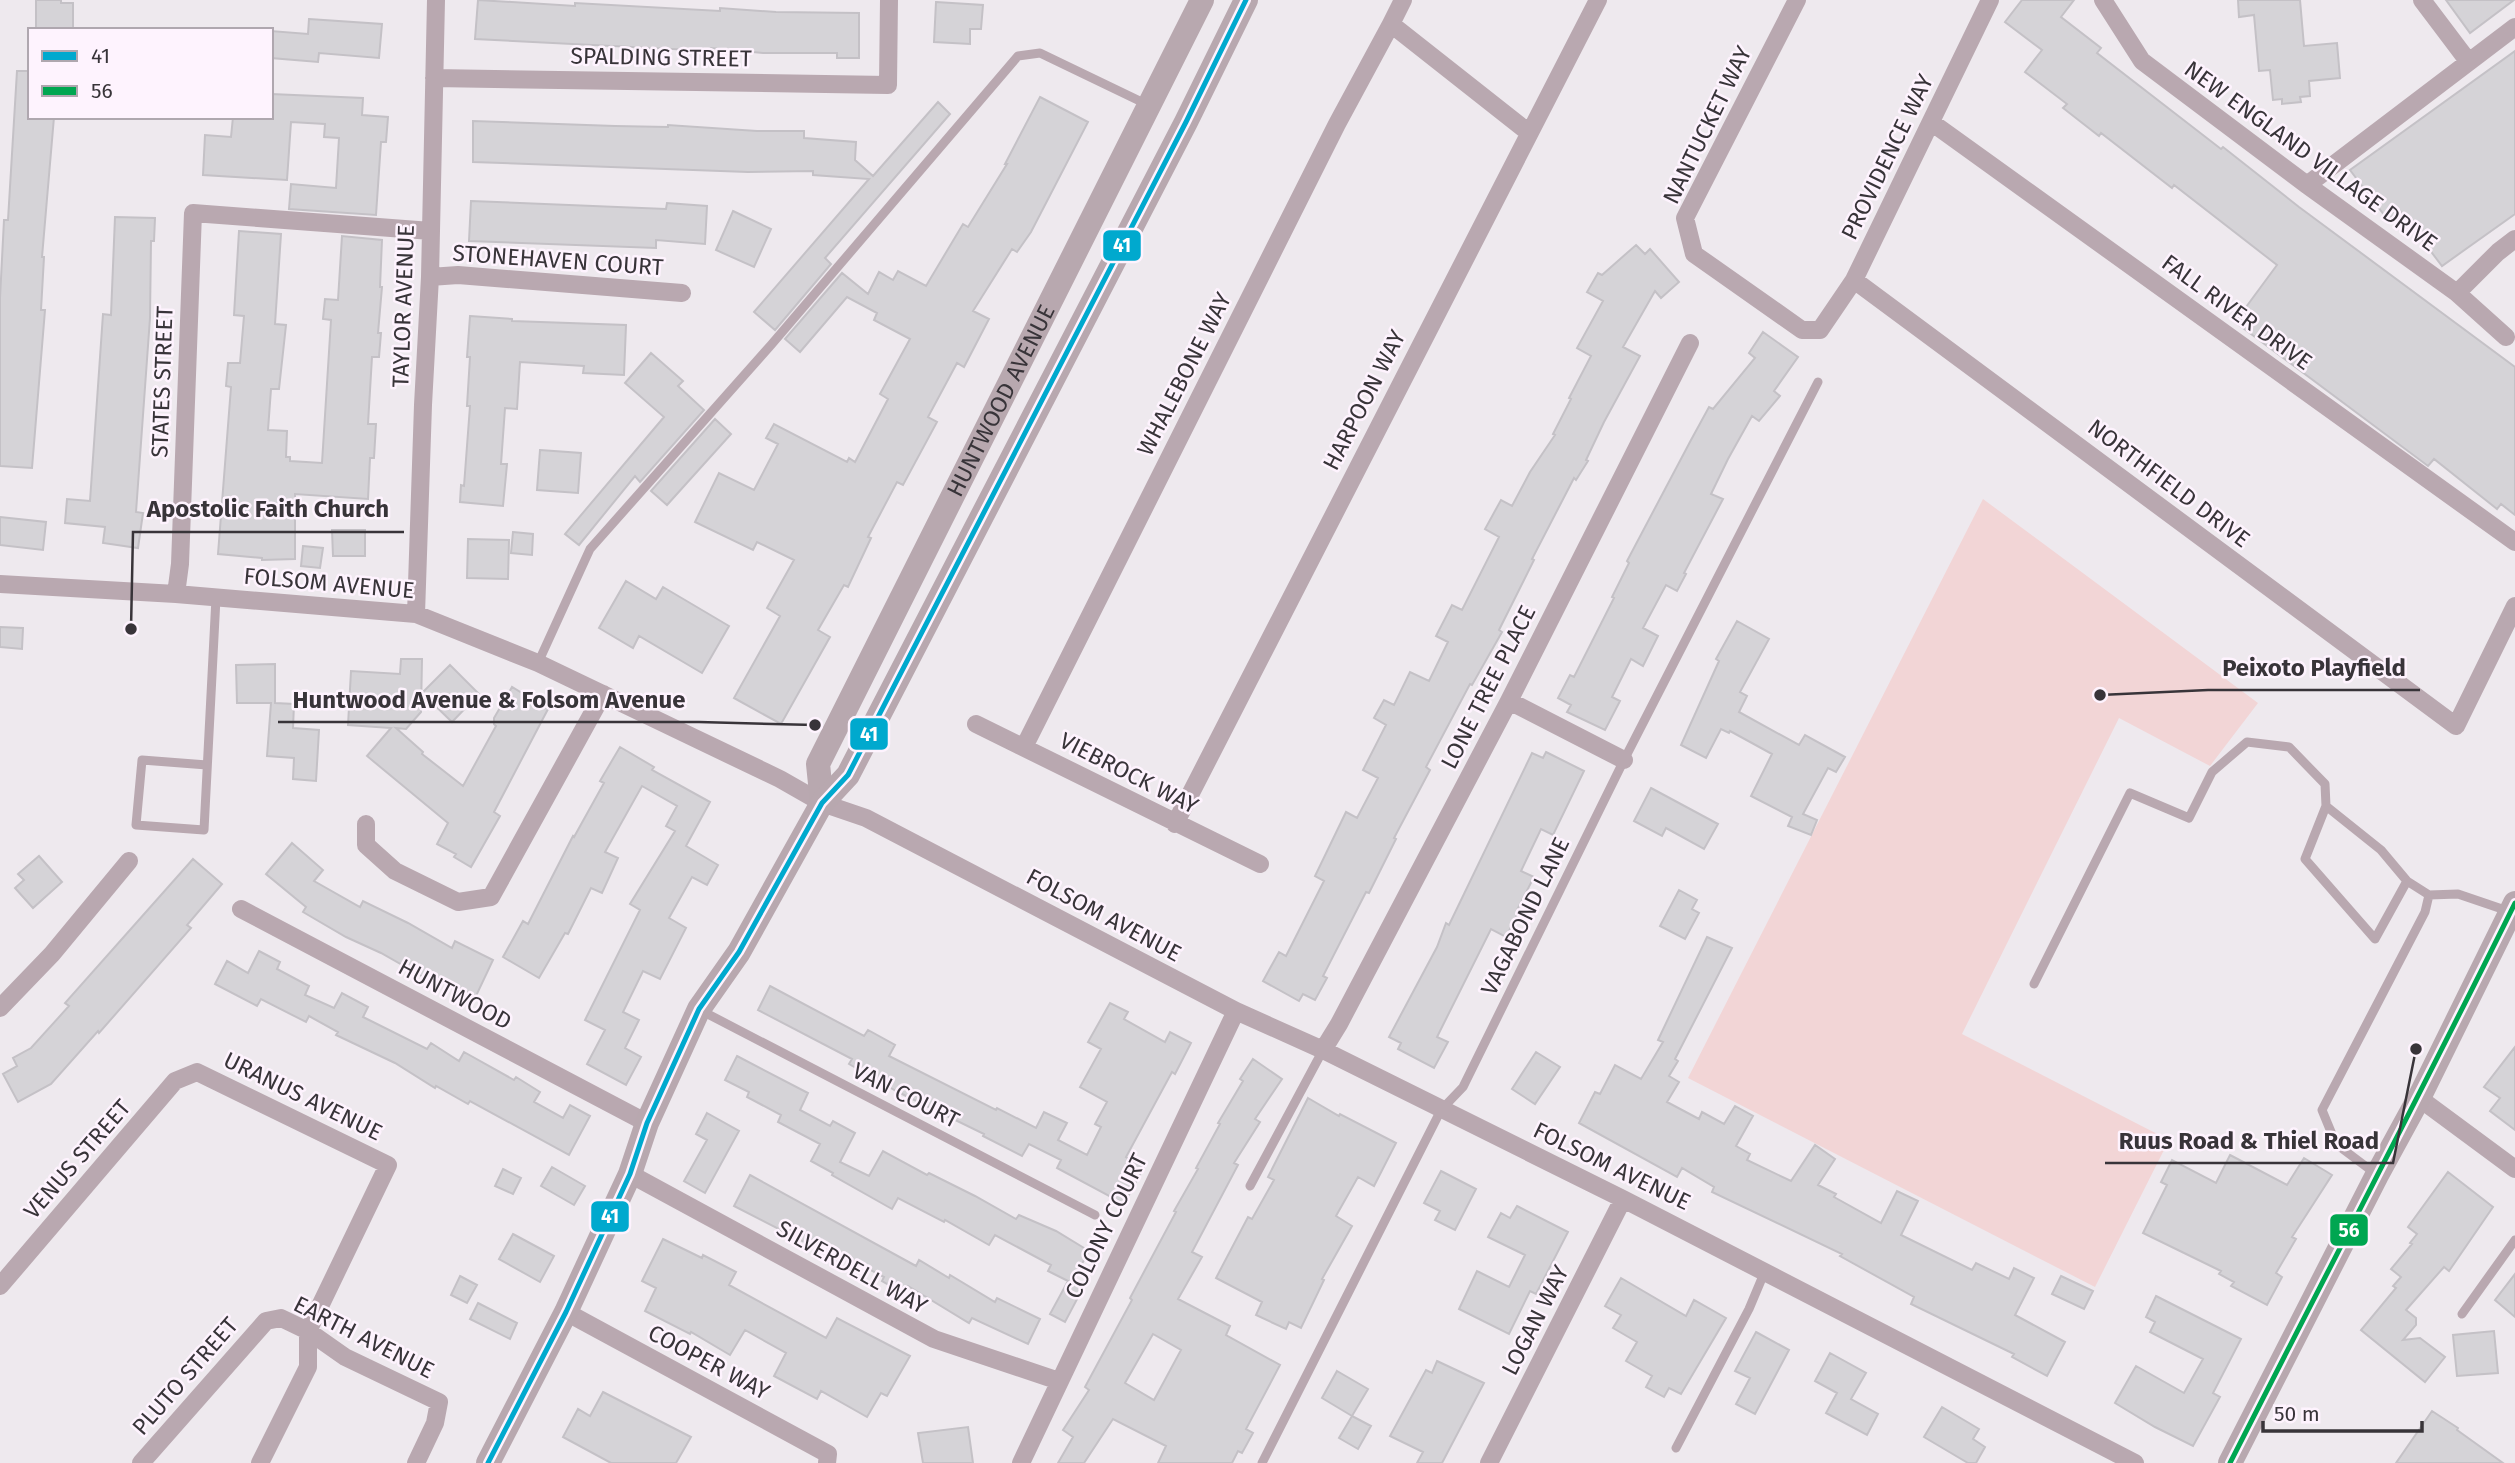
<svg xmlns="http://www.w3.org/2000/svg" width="2515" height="1463" font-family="'Fira Sans',sans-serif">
<rect width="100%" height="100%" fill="#eee9ee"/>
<path fill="#f2d5d6" d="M1983,499L2258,703L2210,766L2119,718L1962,1034L2169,1140L2095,1287L1688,1078Z"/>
<path fill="#d5d3d7" stroke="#c4c1c6" stroke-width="2" fill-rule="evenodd" d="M36,0H61V3H73V30H36Z
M478,0L575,6V3L720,11V8L776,12L859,13V58H837V53H763L711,48V51L475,39Z
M2022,0H2074L2061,17L2101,48L2097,53L2221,149L2223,147L2299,207L2515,367V515L2501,504L2497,509L2434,459L2428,466L2235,322L2277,265L2174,185L2172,188L2101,133L2099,136L2063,108L2067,104L2025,72L2042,50L2005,22Z
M2238,0H2300L2304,46L2337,43L2340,78L2309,81L2310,96L2300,97L2301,102L2282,104V99L2273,100L2270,70L2259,71L2254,15L2239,17Z
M2446,0H2514L2470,33Z
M936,2L983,5L981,29H970V44L934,42Z
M309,19L382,24L379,58L319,53L318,62L271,58V31L308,34Z
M2515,51V214L2442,266L2400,211L2388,220L2350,170Z
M17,71H30V117H54L42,257H44L41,310H45L32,468L0,466V298L4,220H8Z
M271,94L363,98L362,115L388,117L386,142H381L376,215L289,209L291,184L336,188L339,138L324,137L325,124L291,122L287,180L203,175L205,135L231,137L233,117H271Z
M1040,97L1088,122L1031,232L1017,252L1012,249L973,311L989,319L964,367L957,363L928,417L937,422L903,485L897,482L868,537L871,538L848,587L844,585L818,630L830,637L781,724L734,698L780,616L767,608L794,560L757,542L753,550L695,522L719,473L754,490L778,444L766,438L774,424L847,462L849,458L855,462L888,399L880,394L910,339L874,320L877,313L847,297L800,352L785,339L842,273L868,294L879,272L893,280L898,271L926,286L963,224L968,227L1007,164H1005Z
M938,102L950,114L825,258L831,264L775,330L754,312L869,179L813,175V171L748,172L473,162V121L615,126L668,127V125L757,131H804V138L856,142L855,160L873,176Z
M471,201L666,209L667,203L707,206L705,244L656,240V248L469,241Z
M733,211L771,229L754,267L716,250Z
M115,217L155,218L154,241H151L150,318L136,512L143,513L138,548L103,543L105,527L65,523L67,499L90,501L103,314L111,315Z
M239,231L281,234L275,324L286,325L279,389H271L268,430L287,431L286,457H290V461L322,463L331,320L323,319L325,299L338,300L342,236L382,240L380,287H382L378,333H381L379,357H372L368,424H376L374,458H370L368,499L295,494V559L262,560V558L218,554L231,387L226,386L228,363H240L244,316L234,315Z
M1636,245L1645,254L1650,249L1679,282L1661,298L1655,291L1623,347L1640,356L1604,422L1586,460L1588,461L1576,480L1574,478L1532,559L1534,560L1499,630L1502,632L1472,685L1470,684L1426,767L1430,770L1394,838L1396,839L1369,893L1366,892L1323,976L1327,978L1315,1000L1303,994L1299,1001L1263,981L1279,952L1286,956L1324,881L1315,876L1346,812L1357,818L1378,778L1363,770L1386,725L1374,718L1384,700L1394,705L1410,672L1429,681L1448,642L1436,636L1452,605L1462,610L1499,537L1485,529L1501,500L1512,506L1530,472L1555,435L1553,434L1571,399L1569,398L1591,356L1577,348L1603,301L1587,292L1598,273L1602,275Z
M470,316L512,319V321L626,325L624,375L583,373L584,366L520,362L517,409L505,408L501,464H507L503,506L460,502L461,485L464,486L470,406H467L470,357H467Z
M1763,332L1798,357L1774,391L1780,396L1759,421L1752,416L1728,459L1711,494L1723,499L1684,573L1686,574L1677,591L1666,585L1643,628L1658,636L1643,666L1631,659L1612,697L1620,701L1605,730L1567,712L1571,705L1558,698L1570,675L1574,677L1614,598L1612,597L1629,563L1627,561L1691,440L1709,407L1713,409L1755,358L1749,353Z
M651,353L683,381L678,386L704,410L640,482L635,476L579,545L565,534L664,417L625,383Z
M715,419L731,434L667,505L651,491Z
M540,450L581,453L578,493L537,490Z
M0,517L46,522L43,550L0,545Z
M332,530H365V556H333Z
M513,532L533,534L532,555L511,553Z
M468,539L509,540L508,579L467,578Z
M303,546L323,548L320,568L301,566Z
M626,581L656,599L663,587L729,626L702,673L639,636L633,648L599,628Z
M1737,621L1769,639L1740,692L1747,696L1739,712L1799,745L1805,735L1845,757L1836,772L1828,768L1803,814L1817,820L1811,835L1788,826L1792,817L1751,796L1772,754L1730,731L1729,733L1721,729L1706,758L1681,745L1719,661L1716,659Z
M0,627L23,628L22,649L0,647Z
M401,659H422L421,712L406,729L396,728L423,752L422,754L463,786L496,726L494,724V718L512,687L548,709L494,812L500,816L471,867L454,857L456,854L437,844L448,823L367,756L391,728L348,725L351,671L400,674Z
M275,664V703L294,704L293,728L319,730L316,781L293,779L294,758L267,756L271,703H237L236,665Z
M450,665L479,694L452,722L422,693Z
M620,747L654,767L652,770L710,802L686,846L718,865L707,885L692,877L669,918L686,928L660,979L643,971L623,1012L639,1020L625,1048L641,1057L626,1085L587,1064L605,1030L585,1020L640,910L630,904L675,831L666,826L677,806L642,786L605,852L618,858L602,893L591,888L568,934L565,933L539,978L503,957L523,921L528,924L573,836L574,837L604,783L600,781Z
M1546,752L1584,771L1553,835L1541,829L1521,871L1534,877L1517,910L1519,911L1506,937L1491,929L1437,1037L1448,1042L1434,1068L1398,1049L1401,1043L1389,1037L1437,947L1446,923L1449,925L1532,753L1543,758Z
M1651,788L1718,824L1704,849L1666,828L1662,836L1634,821Z
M292,843L323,870L314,881L360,907L363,901L408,923L452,948L455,941L493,960L476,996L428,973L425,978L381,953L346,937L303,912L306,907L266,874Z
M39,856L62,882L33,908L15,888L24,880L18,874Z
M193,859L222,884L187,925L191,928L99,1033L98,1031L51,1084L18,1102L3,1074L17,1066L13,1058L31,1048L69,1006L65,1003Z
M1679,890L1697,900L1692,909L1699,913L1685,939L1660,926Z
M1707,937L1732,948L1675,1059L1678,1061L1669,1076L1679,1082L1667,1102L1699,1119L1702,1112L1724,1124L1735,1106L1753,1116L1736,1146L1750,1154L1747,1160L1791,1181L1815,1145L1835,1159L1818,1185L1836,1194L1834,1197L1881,1223L1897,1191L1918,1201L1901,1235L1972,1270L1976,1263L2009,1279L2014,1268L2034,1278L2015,1315L2065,1342L2047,1376L2012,1357L2014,1354L1911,1304L1914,1297L1840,1256L1842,1254L1712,1192L1714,1187L1682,1168L1677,1177L1579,1123L1595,1092L1600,1094L1615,1065L1641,1079L1663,1042L1658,1040Z
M259,951L280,962L277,969L309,986L305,995L334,1008L342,993L368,1007L363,1017L427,1049L431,1043L459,1061L464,1052L514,1080L516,1077L540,1092L534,1102L563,1118L570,1105L590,1116L569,1155L470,1101L468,1104L436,1086L435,1088L395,1063L336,1035L338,1032L309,1016L306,1022L261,999L257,1006L215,984L227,961L248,973Z
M770,986L864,1036L868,1030L895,1045L889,1056L996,1110L997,1108L1036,1128L1044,1112L1067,1123L1058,1140L1087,1155L1101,1127L1095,1124L1107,1102L1080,1087L1101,1049L1088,1042L1110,1003L1128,1012L1124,1019L1165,1042L1170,1032L1191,1043L1175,1074L1172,1072L1126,1157L1144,1167L1124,1204L1057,1168L1061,1160L1029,1144L1022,1156L983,1136L984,1134L898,1092L849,1064L852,1059L758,1010Z
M2515,1047V1130L2490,1111L2500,1098L2484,1087Z
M1536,1052L1560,1067L1535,1104L1512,1089Z
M737,1056L808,1093L800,1110L830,1126L833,1121L855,1133L840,1162L869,1176L883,1151L927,1175L929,1173L975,1196L1016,1219L1019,1215L1056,1231L1089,1251L1073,1280L1084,1286L1065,1322L1050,1314L1068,1281L1048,1271L1051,1265L995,1235L989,1245L945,1220L944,1222L898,1198L892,1209L832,1175L833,1173L811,1161L820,1144L778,1122L781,1115L747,1097L749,1092L725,1080Z
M1253,1059L1282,1079L1255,1119L1260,1122L1234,1163L1238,1165L1192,1252L1202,1257L1178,1299L1230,1326L1226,1335L1280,1365L1246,1429L1253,1433L1242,1453L1238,1451L1232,1463H1158L1166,1446L1113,1419L1084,1463H1058L1073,1437L1063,1430L1089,1390L1085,1387L1132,1300L1130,1298L1176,1212L1174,1211L1198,1169L1196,1168L1220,1124L1218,1123L1243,1081L1240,1079ZM1153,1334L1181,1350L1154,1400L1125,1383Z
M1308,1098L1339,1116L1340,1114L1396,1143L1374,1186L1358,1177L1336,1216L1352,1226L1322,1279L1324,1280L1301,1328L1289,1322L1286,1329L1256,1315L1262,1302L1216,1278L1248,1217L1252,1219L1274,1180L1268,1177Z
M707,1113L739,1131L705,1193L684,1181L707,1140L696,1134Z
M2230,1155L2287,1185L2304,1158L2332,1175L2292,1237L2296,1239L2276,1273L2282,1277L2267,1305L2231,1286L2234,1282L2219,1274L2221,1271L2143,1233L2167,1185L2161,1182L2172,1160L2216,1183Z
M552,1167L585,1186L574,1205L541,1186Z
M503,1169L521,1178L513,1194L495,1186Z
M1441,1171L1476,1189L1455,1230L1435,1220L1440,1211L1424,1203Z
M2448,1172L2493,1207L2449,1271L2444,1267L2406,1310L2416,1318V1325L2403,1340L2420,1338L2445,1357L2425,1382L2361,1330L2396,1288L2393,1286L2401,1277L2391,1269L2412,1244L2410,1243L2417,1234L2408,1227Z
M750,1175L916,1266L919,1260L949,1278L950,1275L995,1302L997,1298L1040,1319L1028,1344L972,1318L969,1323L908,1286L903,1293L882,1281L884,1277L809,1238L806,1243L734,1206Z
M1517,1206L1568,1232L1536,1294L1530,1291L1509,1334L1459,1309L1477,1271L1509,1287L1525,1255L1488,1237L1501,1213L1510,1218Z
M513,1234L554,1256L540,1282L499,1259Z
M663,1239L702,1258L703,1255L736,1272L729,1285L826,1338L837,1318L910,1356L887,1396L881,1393L867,1417L821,1391L817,1399L774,1376L786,1353L745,1330L730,1355L691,1332L690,1334L645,1311L656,1288L642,1281Z
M2515,1274V1317L2495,1300Z
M460,1276L477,1285L467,1303L451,1295Z
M2061,1276L2093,1291L2084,1309L2052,1294Z
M1621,1278L1686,1316L1694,1300L1726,1318L1681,1394L1669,1388L1664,1397L1646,1387L1652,1376L1626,1361L1637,1342L1613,1328L1621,1315L1605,1306Z
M2156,1296L2241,1339L2213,1393L2220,1397L2193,1446L2155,1427L2115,1403L2136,1366L2184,1393L2203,1359L2150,1332L2155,1322L2146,1317Z
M478,1303L517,1323L510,1339L470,1319Z
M2494,1331L2498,1373L2457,1376L2453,1335Z
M1756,1332L1789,1350L1755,1414L1736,1404L1750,1378L1735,1371Z
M1830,1353L1866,1373L1851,1399L1878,1414L1867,1435L1826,1413L1837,1393L1815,1381Z
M1437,1361L1484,1383L1442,1463H1417L1423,1452L1390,1436L1426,1370L1432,1373Z
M1337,1371L1368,1389L1352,1416L1322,1398Z
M603,1392L691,1437L676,1463H611L563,1437L578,1409L590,1416Z
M1942,1407L1979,1429L1973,1439L1985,1447L1976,1463H1968L1924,1437Z
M2432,1411L2458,1428L2457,1430L2503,1463H2396Z
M1352,1416L1371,1426L1358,1449L1339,1438Z
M968,1427L973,1463H923L918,1433Z"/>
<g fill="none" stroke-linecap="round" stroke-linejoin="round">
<path stroke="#b9a8b0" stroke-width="9" d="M538,663L590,549L771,345L1018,56L1040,53L1146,104
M207,765L142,760L136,825L204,830L216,598
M2326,806L2381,850L2407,881L2429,895L2458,894L2508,911
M2034,984L2130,793L2189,818L2212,772L2247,742L2289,747L2325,784L2326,806L2305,859L2375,939L2407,881
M700,1010L1095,1215
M2376,1174L2336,1144L2322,1110L2425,912L2429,895
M1250,1186L1323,1050
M2462,1314L2515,1240
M1676,1448L1749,1309L1765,1271
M1262,1463L1441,1110L1463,1087L1624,760L1818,382"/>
<path stroke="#b9a8b0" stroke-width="18" d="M1403,0L1391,24L1528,132
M1797,0L1685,218L1694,254L1802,330H1820L1854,280L1990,0
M2103,0L2142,61L2307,185L2457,293L2506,337
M2422,0L2468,61
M434,78L888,85L889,0
M1931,122L2515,542
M2307,185L2515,27
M430,277L458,275L682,293
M1854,280L2456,726L2515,606
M2457,293L2498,252L2515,239
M0,584L176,594L416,614L538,663L780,779L822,803L866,818L1236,1011L1323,1050L1623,1199L2135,1463
M176,594L180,564L193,213L431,231
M416,614L423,405L430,277L436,0
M1509,701L1624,760
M976,724L1260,864
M1024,747L1337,124L1391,24
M366,824V845L395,871L458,902L491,897L603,694
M1175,824L1598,0
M241,909L647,1123
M0,1008L52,954L129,861
M1323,1050L1339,1024L1509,701L1690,343
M2419,1098L2515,1169
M630,1174L934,1339L1059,1381
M0,1286L175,1081L197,1072L388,1165L308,1331V1367L260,1463
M566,1312L828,1454L827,1463
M141,1463L266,1321L281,1318L308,1331L345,1357L439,1402L435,1423L416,1463
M1021,1463L1236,1011
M1489,1463L1623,1199"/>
<g stroke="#b8a8af" stroke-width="24">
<path id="s1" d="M822,803L818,764L1202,0"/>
<path d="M488,1463L566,1312L630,1174L647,1123L699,1009L739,952L822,803L848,775L1186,122L1246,0"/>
<path d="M2230,1463L2377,1175L2419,1098L2515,903"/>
</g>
<g stroke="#fef3fe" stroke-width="10">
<path id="bus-1" d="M488,1463L566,1312L630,1174L647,1123L699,1009L739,952L822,803L848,775L1186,122L1246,0"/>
</g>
<g stroke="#fef3fe" stroke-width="10">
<path id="bus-2" d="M2230,1463C2325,1276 2422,1091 2515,903"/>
</g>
<use href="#bus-1" stroke="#00a9ce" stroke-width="5"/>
<use href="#bus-2" stroke="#00a651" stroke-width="5"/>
</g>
<g text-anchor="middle" stroke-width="5" stroke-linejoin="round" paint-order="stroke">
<g font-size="23" fill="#383439" stroke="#fef3fe">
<text transform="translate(661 57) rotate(1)" y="8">SPALDING STREET</text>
<text transform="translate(1707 125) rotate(-64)" y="8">NANTUCKET WAY</text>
<text transform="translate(2311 156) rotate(36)" y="8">NEW ENGLAND VILLAGE DRIVE</text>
<text transform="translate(1887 157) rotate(-64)" y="8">PROVIDENCE WAY</text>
<text transform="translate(558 260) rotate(4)" y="8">STONEHAVEN COURT</text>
<text transform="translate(403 306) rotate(-88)" y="8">TAYLOR AVENUE</text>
<text transform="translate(2237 312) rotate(36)" y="8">FALL RIVER DRIVE</text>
<text transform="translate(1184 374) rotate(-63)" y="8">WHALEBONE WAY</text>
<text transform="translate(162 382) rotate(-88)" y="8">STATES STREET</text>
<text dy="8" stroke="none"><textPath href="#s1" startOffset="446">HUNTWOOD AVENUE</textPath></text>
<text transform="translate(1364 400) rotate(-63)" y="8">HARPOON WAY</text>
<text transform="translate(2169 483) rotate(37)" y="8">NORTHFIELD DRIVE</text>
<text transform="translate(329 583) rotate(5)" y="8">FOLSOM AVENUE</text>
<text transform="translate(1488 687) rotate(-63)" y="8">LONE TREE PLACE</text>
<text transform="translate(1129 773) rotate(27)" y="8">VIEBROCK WAY</text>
<text transform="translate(1104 915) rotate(28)" y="8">FOLSOM AVENUE</text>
<text transform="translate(1525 916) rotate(-64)" y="8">VAGABOND LANE</text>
<text transform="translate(455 994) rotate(28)" y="8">HUNTWOOD</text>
<text transform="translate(906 1095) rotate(27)" y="8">VAN COURT</text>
<text transform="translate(303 1096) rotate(26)" y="8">URANUS AVENUE</text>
<text transform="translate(77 1159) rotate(-49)" y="8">VENUS STREET</text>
<text transform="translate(1612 1166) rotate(26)" y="8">FOLSOM AVENUE</text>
<text transform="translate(1106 1226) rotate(-64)" y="8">COLONY COURT</text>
<text transform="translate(852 1267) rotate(29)" y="8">SILVERDELL WAY</text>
<text transform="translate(1535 1320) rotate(-63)" y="8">LOGAN WAY</text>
<text transform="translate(364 1337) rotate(27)" y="8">EARTH AVENUE</text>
<text transform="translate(709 1362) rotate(28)" y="8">COOPER WAY</text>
<text transform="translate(185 1376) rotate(-49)" y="8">PLUTO STREET</text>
</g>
</g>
<path fill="none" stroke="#383439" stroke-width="2.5" d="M131 629L133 532H404M2100 695L2208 690H2420M815 725L699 722H278M2416 1049L2393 1163H2105"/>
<g fill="#383439" stroke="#fef3fe" stroke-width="2.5">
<circle cx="131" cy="629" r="7"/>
<circle cx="2100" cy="695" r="7"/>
<circle cx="815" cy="725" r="7"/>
<circle cx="2416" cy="1049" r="7"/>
</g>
<g font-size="24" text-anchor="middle" font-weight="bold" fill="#383439" stroke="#fef3fe" stroke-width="5" stroke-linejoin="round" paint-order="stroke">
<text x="268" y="517">Apostolic Faith Church</text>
<text x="2314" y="676">Peixoto Playfield</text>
<text x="489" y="708">Huntwood Avenue &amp; Folsom Avenue</text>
<text x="2249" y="1149">Ruus Road &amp; Thiel Road</text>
</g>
<g stroke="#fef3fe" stroke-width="2.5">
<rect x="1102" y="229" width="40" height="33" rx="7" fill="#00a9ce"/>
<rect x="849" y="717" width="40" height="34" rx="7" fill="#00a9ce"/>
<rect x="590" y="1200" width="40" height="33" rx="7" fill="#00a9ce"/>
<rect x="2329" y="1213" width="40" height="34" rx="7" fill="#00a651"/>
</g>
<g font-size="19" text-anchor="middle" font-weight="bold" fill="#fff">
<text x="1122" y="252">41</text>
<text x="869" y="741">41</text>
<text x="610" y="1223">41</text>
<text x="2349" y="1237">56</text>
</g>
<rect x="28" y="28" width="245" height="91" fill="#fef3fe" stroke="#afa7af" stroke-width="2"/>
<rect x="42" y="51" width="35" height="10" fill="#00a9ce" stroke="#afa7af" stroke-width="2"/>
<text x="91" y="63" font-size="21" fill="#383439">41</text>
<rect x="42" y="86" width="35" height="10" fill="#00a651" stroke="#afa7af" stroke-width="2"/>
<text x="91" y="98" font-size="21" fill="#383439">56</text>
<path d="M2263 1421v10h159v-10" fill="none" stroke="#383439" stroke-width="3.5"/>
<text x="2274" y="1421" font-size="21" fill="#383439" stroke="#fef3fe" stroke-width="5" paint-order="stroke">50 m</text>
</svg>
